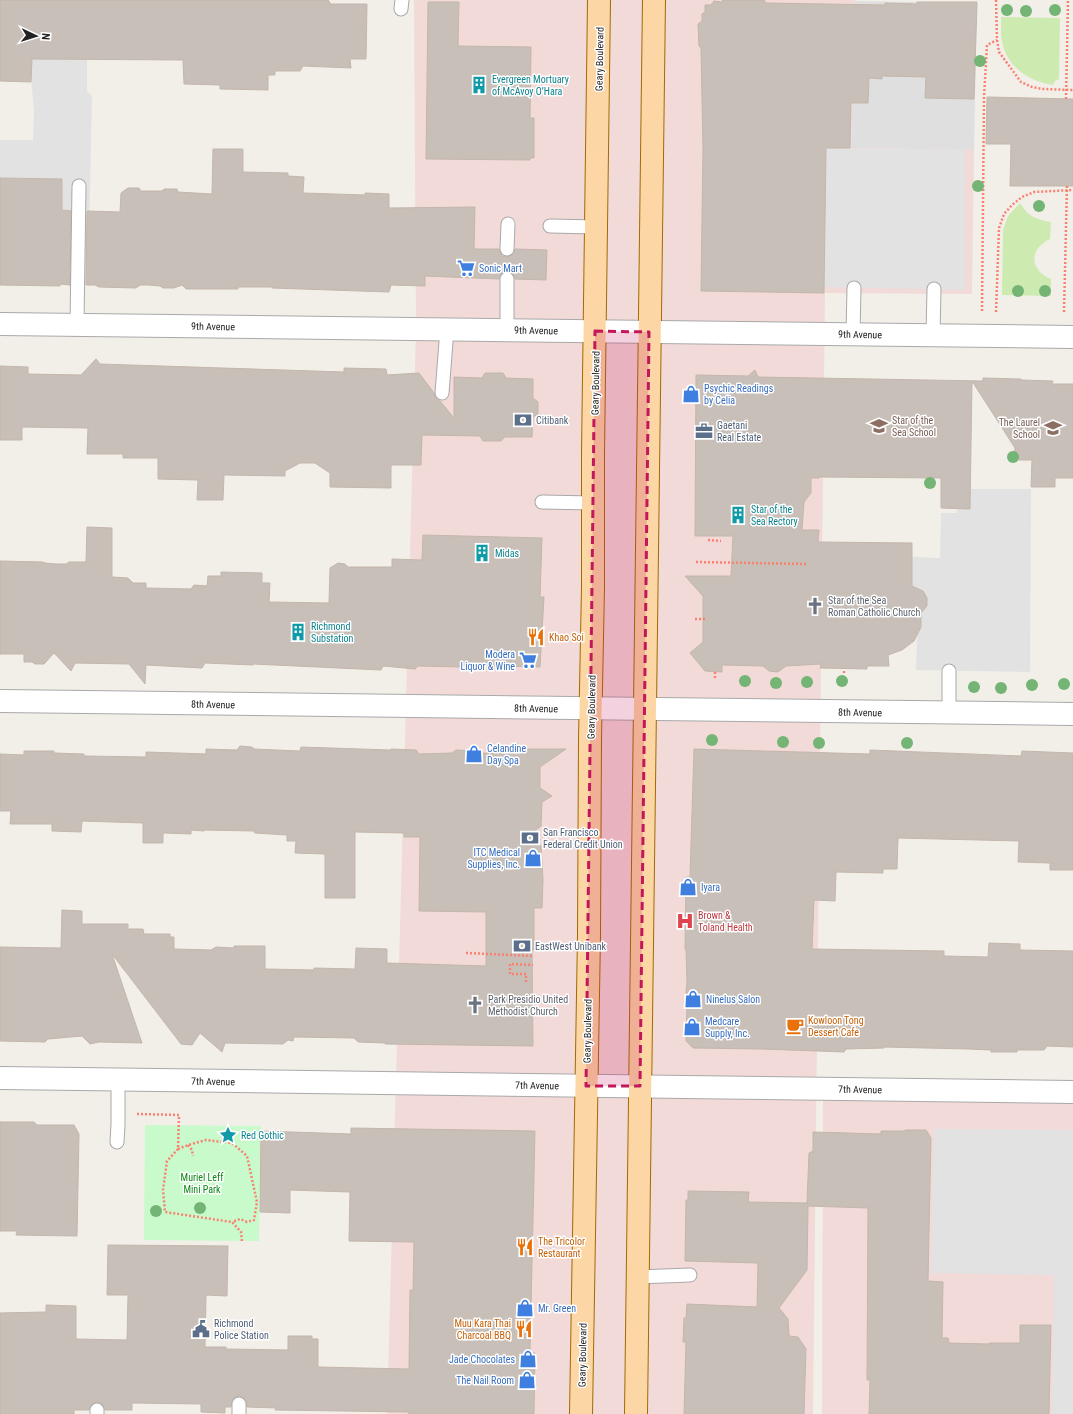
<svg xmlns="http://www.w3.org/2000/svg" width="1073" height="1414" font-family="'Roboto Condensed',sans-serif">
<rect width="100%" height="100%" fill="#f2efe9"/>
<path fill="#e0dfdf" d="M855,1L977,3L974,150L851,148Z"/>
<path fill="#f2dad9" d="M414,0H855L851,148L974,150L972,294L825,293L813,1414H387L416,329Z
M823,1089L1073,1094V1414H822Z"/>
<path fill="#cdebb0" d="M1001,17L1060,18L1059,79L1055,81L1053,85C1026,81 1004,65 1001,35C1001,29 1001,23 1001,17Z
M1020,203C1029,217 1035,219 1051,222L1050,239C1028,250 1030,270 1051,279V296L1002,295L1003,230L1008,216Z"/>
<path fill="#c8facc" d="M145,1125L261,1126L259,1241L144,1240Z"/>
<path fill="#e2e2e2" d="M32,59L87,60V91L92,96L88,285L60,284L62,179L0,178V140H33L34,111L31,78Z
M827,148L965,150V290L824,287Z
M970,489H1031L1030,672L916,670L917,637L920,611L926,607L927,601L926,595L922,591L912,587V557L940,558L941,513H957V508Z
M934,1129L1073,1130V1414H1052L1054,1275L931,1273Z"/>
<path fill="#c7bfb8" stroke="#c4b6ab" d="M0,0H328L331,4H367L366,59H350L351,68L303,66L300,71H275V75H268V90L220,89V85L184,84L183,60L32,59L31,82L0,81Z
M723,0H764L766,3L885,5V3L917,4V2H977L974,99L925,98L926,77L882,76V79L869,78L868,103H851L850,148H826L824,293L701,291L703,147L701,48L699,46L698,24L702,21V14L705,12V5H711L714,1L721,2Z
M428,2H459L458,46L531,47L530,118H534V158H530V160L426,159Z
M987,97L1073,99V186H1010L1011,144H986Z
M213,149H243V172L288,173V176L304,177L303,193L365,195V193L389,194V208L475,207L474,249H499L502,256L507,257L514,254L515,249L547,250L546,280L515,279L514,275L507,271L503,272L499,279L425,276V286L391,285L389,292L272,288V287H238V289H186L182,285L174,288H163L160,286L149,285H140L136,288L99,287L95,285H86L87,211L120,212L121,193L128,188H139L141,191H162L164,189H177L178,192L212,194Z
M0,178L62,179V210L71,211L70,285L60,284V286L0,285Z
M96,359L100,364L344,372V368L386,369L387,375L419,373L434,393L435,397L440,401L454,418V377L482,378L485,373H503L506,378L533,379V398L538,402V414L533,417L532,437H505L501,441H483L480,436L422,435L421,465H391V488L330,487V473L315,463H300L285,471V476L224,475L223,500H197L198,480L158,479V458H123V454H87L88,428L22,427V440H0V366L28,367V374L81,375Z
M755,370L758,377L983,381V378L1021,379V380L1053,381L1052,384H1073V478H1055V487H1031L1032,460H1014L1015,448L972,381L970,509L941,508V478L819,477V478H811V493L804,502L802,530H819L818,542L912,543V586L923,591L927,598V606L921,613V627L914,641L902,650L888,655L889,666H867V669L820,668L821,664L786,666L778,672L769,671L763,666L722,665V672L705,671L690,653L703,642V596L685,576H731L733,536H695L696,375L748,376Z
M87,527L112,528V577L128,578L133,583H146V588L191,589L194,585L207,586L208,576H221V572L262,573V583H270L269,602L329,603L330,568L338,563L345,564L348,567H392V559L422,560L423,535L542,538L540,597H544L540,667L460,665V667L418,666L415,669L383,666L381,670L253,664V665L205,663L202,668L146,665L145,684L129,664L75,663L71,671L54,653L44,664H35L32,662H24V654H0V561L43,562L45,563L56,564H66L69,562H86Z
M517,743L521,749H566L540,767V788L552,796L542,802L541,826L531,834L541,846L543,880L542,908H534V950H532L533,1046L385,1044V1043L358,1042L354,1038L294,1037L293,1041L288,1040L283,1044L225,1043L222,1052L200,1033L192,1045L181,1044L112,954L142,1043L99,1042L90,1044L82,1036L48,1039L45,1042L0,1041V947L61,948L62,910L82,911V924H128V929H143L144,934H170V937H174V949L211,950L216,947L234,948V946H265V969L314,970V968L355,969L356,948L387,949V963L486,966V912L419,911L420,837H404V833L355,832V898H325V854L295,853L296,841H287V835L255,833L254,831L204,830V831L191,830V834L165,833H163V843H143V823L82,821L81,832L52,831V824H10L11,811H0V754L24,755V751H54V753L84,754V756L146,757V752L206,754V749L237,750L240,746L252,747L254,749L300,751L301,747L390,750L391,749L416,750L419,754L452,753L456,750L478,751L480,753L506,754Z
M694,749L870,754V750L1021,756L1022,751L1073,753V870H1050V863L1018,862L1019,841L898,838L897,869H883V873L836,872L835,901L814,900L812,949L944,951V956L988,957L989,943L1020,944V950L1073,951V1047L1047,1046L1044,1050H1017V1052H991V1050L968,1049L884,1047V1048L846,1049L844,1052L762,1049L693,1048L686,1041L687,1003L685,1002L687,982L686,950L685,949L686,877H690Z
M0,1122H34L37,1125H74L79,1134L77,1236L16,1235L17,1231H0Z
M351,1128L535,1131L530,1353H535L534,1414H408L409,1412L275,1410L276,1408L247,1407L246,1400L239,1396L235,1397L232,1400L231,1407H225V1413L201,1412V1404L132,1403V1410H105L101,1403L97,1402L90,1406L89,1410H74V1414H0V1313L46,1312V1305L76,1306V1339L127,1340L128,1295H107L108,1245L228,1246L227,1296L206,1295L205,1347H226V1349L288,1350V1336H312V1339H318V1367L409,1369L410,1290H413L414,1242L349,1241L350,1192L290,1190V1213L260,1212L261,1131L351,1134Z
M905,1130H926L931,1138L928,1281L943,1282L942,1338H948L949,1343L989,1344V1343H1020V1325H1051L1049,1414H869L870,1380H867L868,1208L808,1206L807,1270L779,1308L788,1319L789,1336L798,1337L806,1349L804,1414H684L686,1342H683L684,1318H686L687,1304L757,1307L758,1263L685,1261L686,1200H688V1191L749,1192L748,1202L807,1203L809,1153L813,1151V1132L881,1134V1131H904Z"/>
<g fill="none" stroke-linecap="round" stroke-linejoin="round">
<g stroke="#a9a9a9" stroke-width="15">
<path id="service" d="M401,9L402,0
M550,226L597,227
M507,249L508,224
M507,279V330
M77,325L79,186
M853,334L854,288
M933,335L934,289
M442,393L447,329
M542,502L593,503
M949,713V671
M117,1142L118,1125V1080
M637,1277L690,1275
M239,1404V1414
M97,1410V1414"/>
</g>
<g stroke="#a9a9a9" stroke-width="24">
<path id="minor" d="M0,324L1073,337
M0,701L1073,714
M0,1078L1073,1092"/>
</g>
<g stroke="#a06b00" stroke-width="24">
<path id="primary" d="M581,1414L589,935L590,739L593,587V453L599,0
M636,1414L654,0"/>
</g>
<path stroke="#fa8072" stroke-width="2.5" stroke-dasharray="2 2" stroke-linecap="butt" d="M996,0L997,40L999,52L1021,82L1032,87L1043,89L1073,90
M1066,99L1068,0
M982,311L984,97L987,45L997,40
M996,312L999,228L1004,214L1012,205L1022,197L1034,192L1073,190
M1064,312L1067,186
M708,540L721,541
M696,562L806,564
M695,619H707
M715,672V678
M844,673V669
M466,953L534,956
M526,982V974H510V964L533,965
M137,1114L179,1115L178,1149L188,1145L206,1140L232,1143L247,1156L257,1202L254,1220L247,1222L240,1219L232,1222
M188,1145L192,1150L193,1156
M178,1149L167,1161L163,1190L165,1212L232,1222L241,1232L242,1241"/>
<use href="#service" stroke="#fff" stroke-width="13"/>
<use href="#minor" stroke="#fff" stroke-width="22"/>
<use href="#primary" stroke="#fcd6a4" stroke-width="22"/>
</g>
<g fill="#74b475">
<circle cx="1007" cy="10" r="6"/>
<circle cx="1055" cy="10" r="6"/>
<circle cx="1026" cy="11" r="6"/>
<circle cx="980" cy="61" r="6"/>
<circle cx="978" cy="186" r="6"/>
<circle cx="1039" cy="206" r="6"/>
<circle cx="1018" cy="291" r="6"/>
<circle cx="1045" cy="291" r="6"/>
<circle cx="1013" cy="457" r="6"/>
<circle cx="930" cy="483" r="6"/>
<circle cx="745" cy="681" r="6"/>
<circle cx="842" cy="681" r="6"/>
<circle cx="807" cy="682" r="6"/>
<circle cx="776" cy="683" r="6"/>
<circle cx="1064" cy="684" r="6"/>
<circle cx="1032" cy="685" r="6"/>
<circle cx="974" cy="687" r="6"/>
<circle cx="1001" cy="688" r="6"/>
<circle cx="712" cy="740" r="6"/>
<circle cx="783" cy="742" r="6"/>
<circle cx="819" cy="743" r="6"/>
<circle cx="907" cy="743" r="6"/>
<circle cx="200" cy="1208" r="6"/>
<circle cx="156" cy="1211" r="6"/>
</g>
<path fill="#c2185b" fill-opacity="0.2" stroke="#c2185b" stroke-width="3" stroke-dasharray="8 5" stroke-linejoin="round" d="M595,331L649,332L640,1086H586Z"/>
<defs>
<g id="building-bare" transform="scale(1.38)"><path d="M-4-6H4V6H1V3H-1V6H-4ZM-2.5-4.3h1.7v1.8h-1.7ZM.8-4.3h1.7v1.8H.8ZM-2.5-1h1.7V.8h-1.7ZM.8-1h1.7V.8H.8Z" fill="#0f9aa8" stroke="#fff" stroke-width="2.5" paint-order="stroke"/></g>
<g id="supermarket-bare" transform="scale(1.38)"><path d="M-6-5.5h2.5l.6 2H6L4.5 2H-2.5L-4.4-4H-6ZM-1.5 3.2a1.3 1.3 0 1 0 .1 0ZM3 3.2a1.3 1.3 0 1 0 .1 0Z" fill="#3f7fe0" stroke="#fff" stroke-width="2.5" paint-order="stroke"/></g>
<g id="shop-bare" transform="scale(1.38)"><path d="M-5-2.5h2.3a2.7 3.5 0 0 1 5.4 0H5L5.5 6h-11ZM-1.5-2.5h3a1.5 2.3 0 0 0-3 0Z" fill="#3f7fe0" stroke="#fff" stroke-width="2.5" paint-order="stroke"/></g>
<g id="bank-bare" transform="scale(1.38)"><path d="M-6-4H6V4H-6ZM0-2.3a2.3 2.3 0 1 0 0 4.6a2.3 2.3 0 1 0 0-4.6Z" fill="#5c6f8a" stroke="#fff" stroke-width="2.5" paint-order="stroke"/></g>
<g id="school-bare" transform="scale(1.38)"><path d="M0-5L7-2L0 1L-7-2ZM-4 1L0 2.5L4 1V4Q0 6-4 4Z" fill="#8d6e63" stroke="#fff" stroke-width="2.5" paint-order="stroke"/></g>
<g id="office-bare" transform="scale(1.38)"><path d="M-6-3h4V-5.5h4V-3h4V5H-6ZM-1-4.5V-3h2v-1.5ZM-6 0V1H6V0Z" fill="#5c6f8a" stroke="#fff" stroke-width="2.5" paint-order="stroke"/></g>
<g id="church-bare" transform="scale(1.38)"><path d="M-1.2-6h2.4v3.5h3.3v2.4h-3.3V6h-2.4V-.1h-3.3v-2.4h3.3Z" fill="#6b7280" stroke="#fff" stroke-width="2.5" paint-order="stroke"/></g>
<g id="restaurant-bare" transform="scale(1.38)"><path d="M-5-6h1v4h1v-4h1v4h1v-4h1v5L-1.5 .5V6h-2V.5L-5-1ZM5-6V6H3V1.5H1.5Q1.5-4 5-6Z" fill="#e8710a" stroke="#fff" stroke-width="2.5" paint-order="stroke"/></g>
<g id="hospital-bare" transform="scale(1.38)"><path d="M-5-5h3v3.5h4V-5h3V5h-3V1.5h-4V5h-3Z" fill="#e0444e" stroke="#fff" stroke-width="2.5" paint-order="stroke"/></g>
<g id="cafe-bare" transform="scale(1.38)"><path d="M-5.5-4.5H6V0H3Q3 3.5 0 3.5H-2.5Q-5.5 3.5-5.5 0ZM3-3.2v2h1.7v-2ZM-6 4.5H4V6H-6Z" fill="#e8710a" stroke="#fff" stroke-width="2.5" paint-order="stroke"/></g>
<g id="sight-bare" transform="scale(1.38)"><path d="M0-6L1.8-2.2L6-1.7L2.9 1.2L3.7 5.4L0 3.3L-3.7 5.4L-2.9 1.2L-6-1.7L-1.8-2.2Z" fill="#0f9aa8" stroke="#fff" stroke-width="2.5" paint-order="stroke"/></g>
<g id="civic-bare" transform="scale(1.38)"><path d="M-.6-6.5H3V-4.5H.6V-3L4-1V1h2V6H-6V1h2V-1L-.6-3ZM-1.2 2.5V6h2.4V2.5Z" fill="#5c6f8a" stroke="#fff" stroke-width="2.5" paint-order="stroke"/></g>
</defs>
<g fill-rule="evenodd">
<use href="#building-bare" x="479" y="85"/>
<use href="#supermarket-bare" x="466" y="268"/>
<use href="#shop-bare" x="691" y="394"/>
<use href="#bank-bare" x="523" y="420"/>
<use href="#school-bare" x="879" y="426"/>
<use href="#school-bare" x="1053" y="428"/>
<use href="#office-bare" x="704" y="431"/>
<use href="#building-bare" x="738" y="515"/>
<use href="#building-bare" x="482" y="553"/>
<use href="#church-bare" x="815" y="606"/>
<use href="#building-bare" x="298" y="632"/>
<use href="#restaurant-bare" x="536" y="637"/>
<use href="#supermarket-bare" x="528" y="660"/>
<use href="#shop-bare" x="474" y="754"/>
<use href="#bank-bare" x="530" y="838"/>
<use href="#shop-bare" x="533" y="858"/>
<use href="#shop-bare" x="688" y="887"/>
<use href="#hospital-bare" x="685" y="921"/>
<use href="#bank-bare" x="522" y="946"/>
<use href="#shop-bare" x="693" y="999"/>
<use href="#church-bare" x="475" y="1005"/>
<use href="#cafe-bare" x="795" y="1026"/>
<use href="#shop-bare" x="692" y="1027"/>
<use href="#sight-bare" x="228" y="1135"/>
<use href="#restaurant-bare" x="525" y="1247"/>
<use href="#shop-bare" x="525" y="1308"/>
<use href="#civic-bare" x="201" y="1329"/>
<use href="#restaurant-bare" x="524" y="1329"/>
<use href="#shop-bare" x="528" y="1359"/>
<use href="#shop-bare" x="527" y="1380"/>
</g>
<g text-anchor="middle" stroke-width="3" stroke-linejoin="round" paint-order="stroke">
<g font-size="10" fill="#222" stroke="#fff">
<text transform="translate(599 59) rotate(-89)" y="4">Geary Boulevard</text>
<text transform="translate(213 326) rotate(1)" y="4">9th Avenue</text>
<text transform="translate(536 330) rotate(1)" y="4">9th Avenue</text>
<text transform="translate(860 334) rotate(1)" y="4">9th Avenue</text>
<text transform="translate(595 383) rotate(-89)" y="4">Geary Boulevard</text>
<text transform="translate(213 704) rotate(1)" y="4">8th Avenue</text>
<text transform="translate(591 707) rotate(-89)" y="4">Geary Boulevard</text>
<text transform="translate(536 708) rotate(1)" y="4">8th Avenue</text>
<text transform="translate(860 712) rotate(1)" y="4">8th Avenue</text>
<text transform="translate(587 1031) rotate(-89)" y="4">Geary Boulevard</text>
<text transform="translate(213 1081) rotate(1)" y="4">7th Avenue</text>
<text transform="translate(537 1085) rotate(1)" y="4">7th Avenue</text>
<text transform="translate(860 1089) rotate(1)" y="4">7th Avenue</text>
<text transform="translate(582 1355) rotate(-89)" y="4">Geary Boulevard</text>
</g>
<g font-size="10" fill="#0d838f" stroke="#fff" text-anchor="start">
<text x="492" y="83">Evergreen Mortuary<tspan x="492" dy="12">of McAvoy O’Hara</tspan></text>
<text x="751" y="513">Star of the<tspan x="751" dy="12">Sea Rectory</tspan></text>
<text x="495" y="557">Midas</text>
<text x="311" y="630">Richmond<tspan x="311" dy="12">Substation</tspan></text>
<text x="241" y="1139">Red Gothic</text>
</g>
<g font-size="10" fill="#366cbe" stroke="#fff" text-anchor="start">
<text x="479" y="272">Sonic Mart</text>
<text x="704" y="392">Psychic Readings<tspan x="704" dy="12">by Celia</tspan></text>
<text x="515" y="658" text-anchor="end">Modera<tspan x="515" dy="12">Liquor &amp; Wine</tspan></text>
<text x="487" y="752">Celandine<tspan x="487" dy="12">Day Spa</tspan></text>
<text x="520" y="856" text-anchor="end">ITC Medical<tspan x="520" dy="12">Supplies, Inc.</tspan></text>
<text x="701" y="891">Iyara</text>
<text x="706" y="1003">Ninelus Salon</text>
<text x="705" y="1025">Medcare<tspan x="705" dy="12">Supply, Inc.</tspan></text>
<text x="538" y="1312">Mr. Green</text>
<text x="515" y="1363" text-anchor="end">Jade Chocolates</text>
<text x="514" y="1384" text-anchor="end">The Nail Room</text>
</g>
<g font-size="10" fill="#4e5e75" stroke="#fff" text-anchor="start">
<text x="536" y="424">Citibank</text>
<text x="717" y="429">Gaetani<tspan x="717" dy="12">Real Estate</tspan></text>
<text x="543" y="836">San Francisco<tspan x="543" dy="12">Federal Credit Union</tspan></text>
<text x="535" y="950">EastWest Unibank</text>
<text x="214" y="1327">Richmond<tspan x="214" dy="12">Police Station</tspan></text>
</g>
<g font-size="10" fill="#785e54" stroke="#fff" text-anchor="start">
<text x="892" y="424">Star of the<tspan x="892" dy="12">Sea School</tspan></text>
<text x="1040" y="426" text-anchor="end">The Laurel<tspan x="1040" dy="12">School</tspan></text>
</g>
<g font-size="10" fill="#5b616d" stroke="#fff" text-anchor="start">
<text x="828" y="604">Star of the Sea<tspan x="828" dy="12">Roman Catholic Church</tspan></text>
<text x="488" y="1003">Park Presidio United<tspan x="488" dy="12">Methodist Church</tspan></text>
</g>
<g font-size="10" fill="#c56008" stroke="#fff" text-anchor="start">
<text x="549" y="641">Khao Soi</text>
<text x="808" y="1024">Kowloon Tong<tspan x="808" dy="12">Dessert Cafe</tspan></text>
<text x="538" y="1245">The Tricolor<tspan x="538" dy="12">Restaurant</tspan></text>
<text x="511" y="1327" text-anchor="end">Muu Kara Thai<tspan x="511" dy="12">Charcoal BBQ</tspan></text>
</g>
<g font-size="10" fill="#be3a42" stroke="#fff" text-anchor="start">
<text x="698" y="919">Brown &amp;<tspan x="698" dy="12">Toland Health</tspan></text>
</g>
<g font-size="10" fill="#0c8416" stroke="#fff">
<text x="202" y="1181">Muriel Leff<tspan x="202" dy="12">Mini Park</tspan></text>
</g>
</g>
<g transform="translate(36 36) rotate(94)" stroke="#ffffff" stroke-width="3" paint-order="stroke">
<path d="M0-3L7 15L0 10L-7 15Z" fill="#222222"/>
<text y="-6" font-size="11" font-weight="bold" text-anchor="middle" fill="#222222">N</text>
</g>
</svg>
